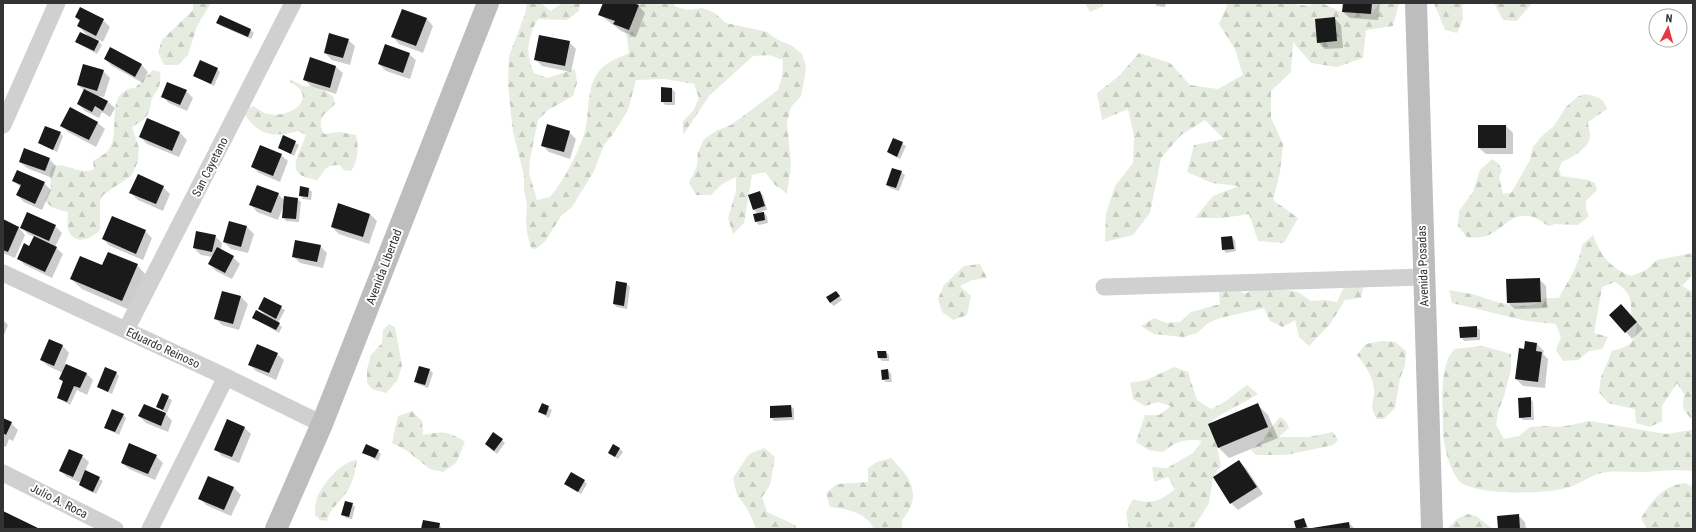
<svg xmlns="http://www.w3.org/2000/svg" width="1696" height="532" font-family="'Roboto Condensed',sans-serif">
<defs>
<pattern id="forest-firs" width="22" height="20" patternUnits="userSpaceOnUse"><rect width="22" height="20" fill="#e6ecdf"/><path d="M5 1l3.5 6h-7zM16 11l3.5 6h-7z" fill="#c6cbc0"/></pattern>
</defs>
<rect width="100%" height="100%" fill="#fff"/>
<path fill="url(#forest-firs)" d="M193,3H211L197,26L188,55L178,65H164L158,52L162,40L193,10Z
M527,3H541L550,11L563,3H580L579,11L567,20L538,19C527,37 525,55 534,73L547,78L575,69L577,83L573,96L548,110L538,120L530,159L529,173L537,200L550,197C565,179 576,157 584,135C591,113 584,82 604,66C611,60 621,57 629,53L627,38L623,25L629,3H637L639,5L641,3H675L674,6L687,10L702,8L715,13L726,23L767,32L778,40L791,45L802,54L806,67L804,81L801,96L791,107L787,122L791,165L787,193L775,185L765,172L752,175L744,223L733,234L728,218L736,191V177L722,184L711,195H696L689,183L697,166L698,152L704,139L716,131L731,125L778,90L782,76L783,60L769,55L753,56L709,96L683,135V121L693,111L699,98L694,84L665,79L636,80L628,110L613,134L604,145L594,171L572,207L561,216L546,240L536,249L531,248L527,233L526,219L527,204L524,190V175L513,132L508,85L509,56L525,14Z
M1085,3H1103V6L1090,12Z
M1228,3H1281L1310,6L1312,3H1321L1342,12L1371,14L1380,3H1399L1393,26L1366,30L1363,58L1337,67L1311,63L1293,42L1291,72L1271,91V118L1283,144L1280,172L1273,200L1298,218L1284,243L1258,241L1249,214L1223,218H1195L1213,196L1239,186L1212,183L1187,172L1194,145L1224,139L1205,120L1181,135L1161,158L1150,213L1133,235L1105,242L1106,214L1115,186L1133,163L1134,136L1128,109L1102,120L1097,93L1119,76L1139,53L1170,63L1190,85L1218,89L1243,75L1235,49L1219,24Z
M1434,3H1466L1462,5L1463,19L1457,33L1445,30Z
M1494,3H1532L1517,21L1503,20Z
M153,70L160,72C162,84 158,89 152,98C151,100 151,104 150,107C148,119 141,121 132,127L139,148L138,161L132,175L103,195L100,201V230C91,240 72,246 68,228C67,223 68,217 68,212C58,209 51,209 45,200L51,187L50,173L53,166C67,162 80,176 94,169L93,161C99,157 106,154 110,148C121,130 104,90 135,88Z
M290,79L303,86L318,87L333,96L335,104C325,115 315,117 324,134L340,132L356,135C359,147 358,161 351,171L344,170L339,165C326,165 324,170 318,180C283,175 297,159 306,135L298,131C272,138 260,136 244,114L247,108L254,106C258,109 263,113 268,114C291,119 320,97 290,82Z
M1584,94C1595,96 1604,97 1607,109L1588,122C1588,127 1590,131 1590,135C1590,148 1572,157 1562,162L1559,169L1561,176L1588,180L1595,183L1597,190L1586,201V209L1589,216L1578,225L1555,224L1549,226C1542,223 1537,217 1529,216C1504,212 1501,242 1467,237L1458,226L1459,211L1473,192L1480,170L1492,159L1498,163L1502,170L1499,177L1503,194L1511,193L1530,160L1533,147L1542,136L1554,126L1566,107L1577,97Z
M1593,235C1600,255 1611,269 1631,276L1646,270L1657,260L1693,253V274L1682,286L1693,292V418L1691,419L1683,408L1684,394L1677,383L1662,406V421L1650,427L1636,423L1635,409L1608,403L1599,392L1601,377L1612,351C1631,346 1636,342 1637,322L1631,316C1632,298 1630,292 1615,282L1602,287L1594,333L1608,337L1602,349L1589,351L1578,360L1563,361L1556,350L1561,337L1556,324L1527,321L1452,303L1449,290C1459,292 1470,293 1479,296C1496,302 1530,314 1544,298H1559C1569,278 1578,269 1582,245Z
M980,264L987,278L972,280L960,286L971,296L967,315L953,320L942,312L938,299L944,285L964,266Z
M1352,278L1364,284L1361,298L1345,300L1330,324L1309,346L1299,337L1295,320L1283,327L1270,321L1264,308L1220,318L1208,323L1197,333L1183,337L1154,334L1141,326L1154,318L1167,323L1180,322L1191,312L1220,304L1219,290L1233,288L1245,294L1258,286L1298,292L1311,301L1325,300L1337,302L1343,289Z
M389,324L395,327L402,366L397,381L386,393L372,389L367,383V369L371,355L382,343L383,330Z
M1381,341L1395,342L1406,351L1405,366L1400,378L1395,408L1384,419H1377C1368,405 1375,403 1374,389C1373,376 1365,365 1357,355L1366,344Z
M1483,346L1511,354V369L1504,396L1498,412L1496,425L1504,439L1519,436L1530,427L1545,426L1561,427L1590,421L1666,434L1693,430V471C1674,469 1657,472 1638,472C1628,472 1618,471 1608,472C1592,473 1581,484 1566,488C1544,494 1483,495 1463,484C1451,477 1442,442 1443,429C1443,408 1440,382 1447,362C1448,357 1452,353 1454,349Z
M1174,367L1188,372L1197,400L1211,409L1223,403L1247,385L1258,394C1243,404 1225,410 1211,422C1212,434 1214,436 1217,447C1219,452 1219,459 1221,466L1213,477L1209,503L1194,527L1195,529H1129L1126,513L1133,499C1152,505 1160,501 1175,489L1168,477L1154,482L1152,467L1167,468L1193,453L1202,441C1185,438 1176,441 1163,452L1149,450L1136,442L1145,415H1159L1171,406L1158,402L1145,406L1133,399L1130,383L1146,380Z
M412,411L422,421L423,435C442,431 449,431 465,442L456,463L443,472L430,469L406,450L392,443L398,416Z
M1280,417L1286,421L1289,428L1279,437H1309L1333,432L1338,440L1333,445L1286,455H1256L1251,450L1263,440L1266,434Z
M764,448L775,457L770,485L762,497L767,512L795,525L797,529H757L746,507L737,495L733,478L749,454Z
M891,458C911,478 923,495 902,520V529H874C866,512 847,509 830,507L826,493L837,484L868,482V468L877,462Z
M357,460C355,474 352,487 342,498C336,506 329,510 327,521L320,520L315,515C315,508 316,498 319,493C327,480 341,462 357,460Z
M1685,483L1693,487V529H1647L1641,518C1654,499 1661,487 1685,483Z
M1468,514L1476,516L1493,529H1447L1457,519Z"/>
<path fill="#0003" d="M604,3H630L639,6L645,13L636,37L621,31L599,14Z
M1154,3H1166L1165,7L1157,6Z
M1344,3H1380L1378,20L1350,18L1343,12Z
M403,10L427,19L433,26L423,53L399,44L393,37Z
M220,16L251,30L254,33L251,39L221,26L217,23Z
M76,17L103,20L110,27L103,42L95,38L102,45L97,54L76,42L88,36L78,26L80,22Z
M1334,18L1341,25L1343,48L1325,49L1318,42Z
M348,40L355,46L350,65L332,60L325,53Z
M569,42L576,49L571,72L542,66L535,59Z
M111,48L142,65L148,72L143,83L112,66L105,59Z
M409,54L416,60L410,79L386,71L379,64Z
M336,67L343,73L336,94L311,86L304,79Z
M217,69L220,72L214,86L194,76Z
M103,71L110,78L104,97L97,96L108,102L115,108L110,117L102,112L99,118L85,111L78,104L85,91L78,85Z
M672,89L675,92V105H665L662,101Z
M186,91L193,98L187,111L169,103L162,96Z
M70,108L98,123L105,129L96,147L68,132L61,126Z
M147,120L180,133L187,140L179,157L147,144L140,137Z
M1506,126L1513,133V154H1486L1479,148Z
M569,132L576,139L570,159L549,152L542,145Z
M60,133L63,136L57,152L39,143Z
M284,137L299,145L294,156L279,148Z
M894,139L906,146L900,159L888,152Z
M281,155L288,161L280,182L259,173L252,166Z
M49,159L56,166L52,178L27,168L20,162Z
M901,172L905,175L899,191L890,188L887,185Z
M14,181L44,183L51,190L42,210L24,202L17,195L21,188Z
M163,187L170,194L163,211L138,200L131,193Z
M309,189L312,192L311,200L303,199L300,195Z
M759,192L763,195L767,210L762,211L767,216L768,223L759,225L756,222L758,214L754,210Z
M278,194L285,201L297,199L301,202L299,222L286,221L283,217L284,204L278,220L257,212L251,205Z
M370,214L377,221L369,244L339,234L332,227Z
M3,221L19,228L25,235L15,258L3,253Z
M55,226L62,233L55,247L63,254L52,278L25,265L18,258L30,247L35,237L28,234L21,227Z
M247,227L254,234L248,253L231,249L224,242Z
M145,231L152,238L143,260L110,246L103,239Z
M215,236L222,243L221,250L233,257L240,264L232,279L216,271L209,264L213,257L201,255L194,248Z
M1232,237L1235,240L1236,251L1226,253L1223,249Z
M320,246L327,253L323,268L300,263L293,256Z
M137,265L147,276L132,311L82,289L71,279Z
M1539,279L1546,286L1547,308L1515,309L1508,303Z
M627,284L630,287L627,309L617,307L614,304Z
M839,295L842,300L834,306L830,303Z
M241,297L248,304L239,330L222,325L215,318Z
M265,299L285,310L278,323L282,327L279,333L253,318L266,316L259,309Z
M1628,313L1643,329L1632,339L1626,332Z
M3,320L8,325L3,337Z
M1476,327L1480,330V340L1464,341L1461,337Z
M49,340L63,346L69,353L65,364L86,373L93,380L87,395L77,390L70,405L58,398L64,383L60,379L63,373L48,366L41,359Z
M1537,344L1544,351L1543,354L1548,359L1545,388L1523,386L1516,379L1525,351Z
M886,352L889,355V361H882L879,358Z
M277,354L284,360L276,380L256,371L249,364Z
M420,367L430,370L433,373L428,388L418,384L415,381Z
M888,370L891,374L892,382H886L883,379Z
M116,373L119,376L112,394L98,387Z
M163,394L172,400L167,413L157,407Z
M1530,398L1533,402L1534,420H1523L1520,417Z
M144,405L166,414L172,421L168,432L146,423L139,416Z
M542,405L552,410L549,418L539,412Z
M1258,405L1268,415L1278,438L1229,458L1219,448L1209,425Z
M791,406L794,409V420L774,421L771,417Z
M123,415L126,418L119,435L105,428Z
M3,420L11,423L18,430L13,441L9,439L6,447L3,446Z
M244,427L251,434L239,463L222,456L215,449Z
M502,440L505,443L497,454L486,444Z
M619,448L623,452L618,459L609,453Z
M378,451L381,454L378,461L363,452Z
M82,456L89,462L85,471L103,481L96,494L83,488L80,485L81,483L67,477L60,470Z
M156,456L163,463L155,480L129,469L122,463Z
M1239,461L1246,468L1263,494L1238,510L1231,503Z
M209,477L234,488L241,495L231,516L206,505L200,498Z
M584,481L587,484L581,494L565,484Z
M352,504L355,507L352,519L346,518L342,514Z
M1518,515L1525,522L1526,529H1499Z
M1304,519L1309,529H1297L1295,522Z
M1349,523L1355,529H1313Z
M439,524L442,529H422Z"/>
<path fill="#1a1a1a" d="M603,3H633L639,5L629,30L613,24L615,21L598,15Z
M1343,3H1372L1371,14L1342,12Z
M80,7L104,19L96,36L77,26L80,20L75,17Z
M402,9L427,18L416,46L391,37Z
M220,15L251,29L248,37L216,23Z
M1335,17L1337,41L1317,43L1315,19Z
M80,32L99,41L94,51L75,42Z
M329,33L349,39L343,58L324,53Z
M539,35L570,41L565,66L534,60Z
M385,44L410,53L403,73L378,64Z
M110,47L142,64L135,77L104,59Z
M310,57L336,66L330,88L303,80Z
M200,60L218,68L211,84L193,76Z
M83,64L104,70L97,91L77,85Z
M167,82L187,90L180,105L161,97Z
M661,87L672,88V102H661Z
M84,89L108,101L103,111L95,106L92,112L77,104Z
M70,107L98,122L89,140L60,126Z
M147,118L180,132L172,151L139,137Z
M547,124L570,131L564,152L541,146Z
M1478,125H1506V148H1478Z
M45,126L61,132L53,150L38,143Z
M283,135L296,141L291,154L278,148Z
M893,138L903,142L897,157L887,152Z
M260,145L282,154L273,176L251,167Z
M24,148L50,158L45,171L19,162Z
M892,168L902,171L896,188L886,185Z
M17,170L45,182L35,204L16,195L21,185L12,181Z
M138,174L164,186L156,204L129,193Z
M257,185L279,193L271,213L249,205Z
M300,186L309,188L308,197L299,196Z
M760,191L765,206L753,210L748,195Z
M284,196L298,198L296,219L282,218Z
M338,203L370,214L363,237L331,227Z
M27,212L56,225L49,241L20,228Z
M764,212L765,220L755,222L753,214Z
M112,216L146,230L136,254L102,239Z
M3,219L19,227L8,252L3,250Z
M229,221L247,226L241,247L223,242Z
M196,231L216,235L212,252L193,248Z
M34,236L57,247L45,272L17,259L24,243L29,246Z
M1232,236L1234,249L1222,250L1221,237Z
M295,240L321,245L317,262L292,257Z
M217,247L234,256L225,273L208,264Z
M108,252L138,264L122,301L70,279L80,256L102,265Z
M1540,278L1541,302L1507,303L1506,279Z
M616,281L627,283L624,306L613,304Z
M222,291L241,296L233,324L214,319Z
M836,291L840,296L830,303L826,297Z
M264,297L282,306L276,319L258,309Z
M1621,304L1637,322L1625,333L1609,315Z
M256,310L280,323L276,330L252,318Z
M1477,326V337L1460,338L1459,327Z
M49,339L63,345L54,366L40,360Z
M1525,341L1537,343L1536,351L1542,352L1538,382L1515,379L1519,348L1524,349Z
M257,344L278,353L269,373L248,365Z
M877,351H886L887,358H878Z
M66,364L87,373L80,388L74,386L67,402L57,398L63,381L59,379Z
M419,366L430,369L425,385L414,382Z
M105,367L117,372L108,392L97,387Z
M888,369L889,379L882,380L881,370Z
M162,393L169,396L163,410L156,407Z
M1531,397V417L1519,418L1518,398Z
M542,403L549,406L546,415L538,412Z
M1258,403L1268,427L1218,448L1208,424Z
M144,404L166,413L161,426L138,416Z
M791,405L792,417L770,418V406Z
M112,409L124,414L115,432L104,428Z
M3,418L12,422L6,435L3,433Z
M227,419L245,427L232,457L214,450Z
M493,432L503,439L494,451L485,444Z
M129,443L157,455L148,474L121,463Z
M366,444L379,450L375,458L362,453Z
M613,444L620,448L615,457L608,453Z
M69,449L83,455L73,477L59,471Z
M1239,460L1257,487L1230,504L1213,477Z
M85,470L100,477L93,492L79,485Z
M571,472L585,480L578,492L564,484Z
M208,476L234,487L224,510L198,499Z
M345,501L353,503L349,517L341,515Z
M3,511L40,529H3Z
M1519,514L1520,529H1498L1497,516Z
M1304,518L1307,527L1296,529L1294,521Z
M423,520L440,523L439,529H421Z
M1349,522L1350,529H1312V528Z"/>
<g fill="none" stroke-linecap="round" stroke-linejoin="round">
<path stroke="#d0d0d0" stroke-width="17" d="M3,125L57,3
M3,273L226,377L322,424
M1104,287L1424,277
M126,330L293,3
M3,473L115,529
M150,529L226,377"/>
<path stroke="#bdbdbd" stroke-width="22" d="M1416,3L1432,529
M276,529L322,424L488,3"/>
</g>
<g text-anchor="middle" stroke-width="4" stroke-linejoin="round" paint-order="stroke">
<g font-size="12" fill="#333" stroke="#fff">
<text transform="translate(210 167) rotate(-63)" y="4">San Cayetano</text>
<text transform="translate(1423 266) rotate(-92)" y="4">Avenida Posadas</text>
<text transform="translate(384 267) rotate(-69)" y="4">Avenida Libertad</text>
<text transform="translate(163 348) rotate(25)" y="4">Eduardo Reinoso</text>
<text transform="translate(59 501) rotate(27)" y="4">Julio A. Roca</text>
</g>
</g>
<rect width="1696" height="532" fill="none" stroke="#333333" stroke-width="8"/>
<g transform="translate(1668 28) rotate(6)"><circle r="19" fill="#ffffff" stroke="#adadad"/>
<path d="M0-3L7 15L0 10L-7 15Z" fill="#e63946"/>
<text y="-6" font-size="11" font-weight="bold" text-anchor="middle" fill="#333333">N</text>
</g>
</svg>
